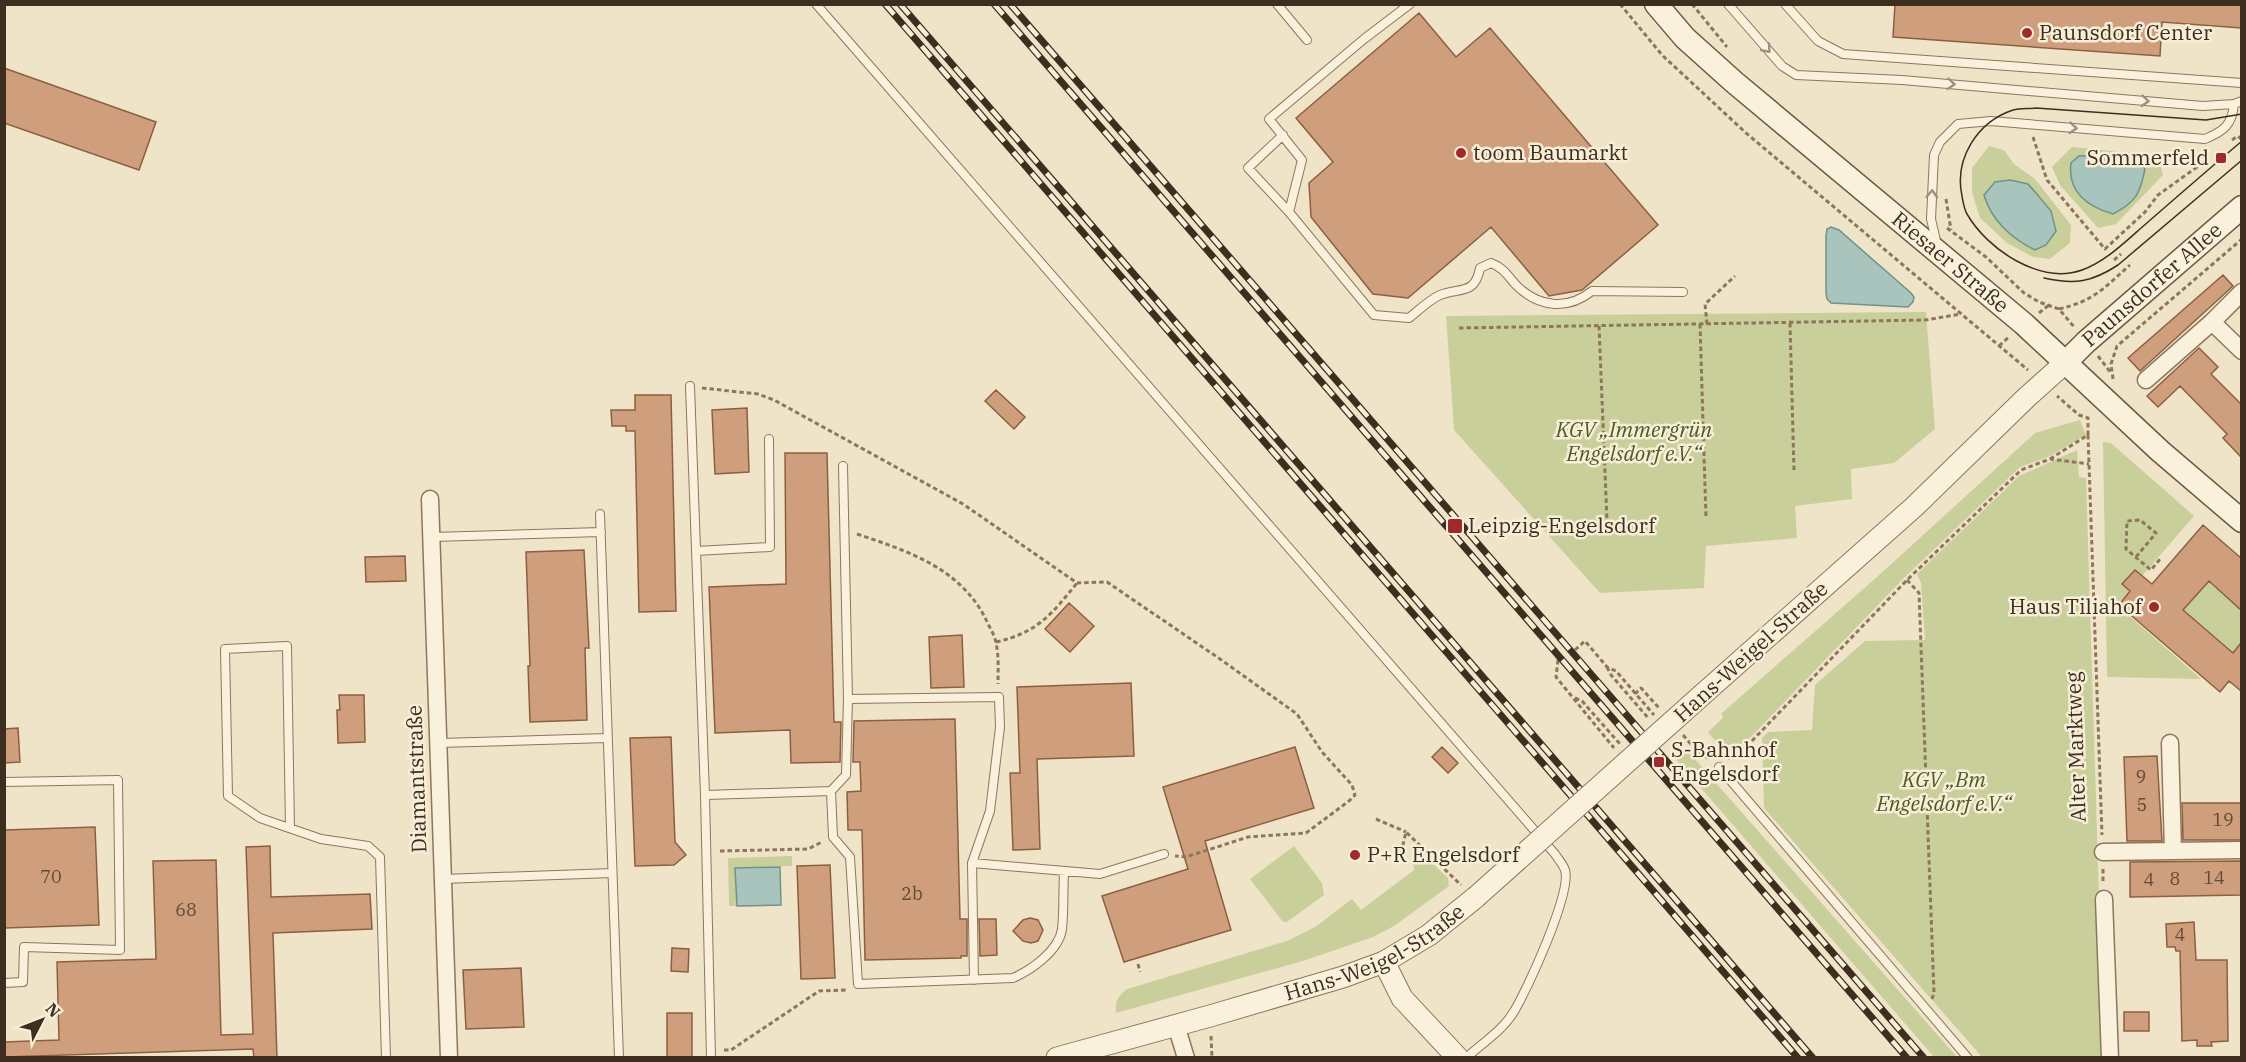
<svg xmlns="http://www.w3.org/2000/svg" width="2246" height="1062" font-family="'IBM Plex Serif',serif">
<rect width="100%" height="100%" fill="#f0e4c8"/>
<path fill="#c9cf9b" d="M1989,146L2004,150L2014,164L2035,179L2071,225L2070,243L2050,259L2033,257L2007,243L1980,218L1972,192V168Z
M2072,147L2133,153L2159,161L2163,175L2116,224L2098,228L2060,185L2052,167Z
M1926,312L1935,429L1894,463L1851,469L1852,499L1795,506L1797,538L1706,546L1704,588L1600,593L1454,430L1446,316Z
M2080,420L2086,435L2048,457L2020,467L2016,471L1904,578L1747,741L1725,753L1708,732L1723,718L1722,713L1877,577L2035,433Z
M2103,442L2111,443L2194,516L2117,605L2201,679L2107,677Z
M2077,450L2079,477L2086,478L2104,1057H1982L1764,808L1762,738L1768,732L1812,730L1815,685L1865,641L1925,640L1921,583L1917,574L2019,476Z
M2196,570L2241,610V643L2223,664L2220,641L2195,620L2175,619L2195,597Z
M1686,749L1957,1057H1934L1675,758Z
M1294,846L1322,883L1324,895L1287,922H1283L1250,879Z
M1416,848L1448,878L1449,886L1394,926L1373,937L1303,961L1116,1013C1115,1001 1118,996 1127,989L1287,941L1315,927L1352,899L1361,910L1414,870L1412,855Z
M792,856V866L735,868L737,906H729L728,858Z"/>
<path fill="#a9c4bc" stroke="#6f938a" stroke-width="1.5" d="M2099,155C2116,156 2134,154 2145,169C2140,194 2136,202 2113,214C2088,207 2067,192 2071,163L2079,156Z
M2010,180L2028,184L2036,193L2051,211L2056,231L2046,245L2035,250C2012,239 1991,220 1984,195L1995,182Z
M1831,227L1839,230L1911,293L1914,297L1913,302L1908,307L1831,303L1827,299L1826,293V236L1827,229Z
M780,867L781,905L737,906L735,868Z"/>
<path fill="#cf9f7d" stroke="#8d5f41" stroke-width="1.5" d="M1895,4H2241V28L2162,22L2160,56L1893,37Z
M1419,13L1456,57L1490,28L1658,225L1582,290L1549,296L1491,227L1408,298L1373,294L1311,217L1309,183L1333,162L1296,118Z
M4,68L156,122L139,170L4,123Z
M2223,275L2233,286L2140,371L2128,358Z
M2199,348L2218,367L2211,374L2241,404V457L2223,438L2227,434L2180,386L2158,407L2147,396Z
M996,390L1025,417L1014,429L985,401Z
M635,395H671L676,611L639,612L635,431H626V426H612L611,410H635Z
M747,408L749,472L715,474L712,410Z
M785,453H827L834,722H841L840,762L791,763L790,730L715,733L709,587L786,584Z
M2203,525L2241,558V610L2209,581L2183,610L2233,653L2241,643V691L2229,681L2220,692L2119,605L2130,591L2122,584L2135,570L2152,584Z
M584,550L589,648H585L587,720L530,722L528,666H530L526,552Z
M405,556L406,581L366,582L365,557Z
M1069,603L1094,626L1070,652L1045,629Z
M962,635L964,687L931,688L929,637Z
M1131,683L1134,756L1037,759L1040,849L1013,850L1010,773H1020L1017,687Z
M339,695H364L365,742L338,743L337,710H340Z
M955,719L960,919H967V956H961V958L865,960L862,830H848L847,792L861,791L860,762H853L854,721Z
M18,728L20,762L4,763V729Z
M671,737L675,842L686,855L674,865L635,866L630,738Z
M1295,747L1314,808L1205,841L1231,930L1124,962L1102,896L1188,869L1163,787Z
M1442,747L1458,763L1448,773L1432,757Z
M2157,756L2162,841H2127L2124,757Z
M2182,803H2241V840H2183Z
M95,827L99,925L4,928V830Z
M270,846L271,897L370,894L372,929L273,933L277,1058H254L253,1049L4,1057V1042L59,1040L57,962L156,959L153,861L216,860L221,1035L253,1034L246,847Z
M2241,861V895L2130,897V862Z
M830,865L835,978L801,979L797,866Z
M1030,918L1038,920L1043,930L1038,941L1031,943L1023,941L1013,931L1023,920Z
M979,919H996L997,955L980,956Z
M2194,922L2196,960H2227L2228,1041L2211,1042L2212,1046H2197V1040L2182,1041L2180,951H2176L2175,947H2167L2166,924Z
M672,948L689,949L688,972L671,971Z
M521,968L524,1027L466,1029L463,970Z
M2124,1012H2149V1031H2124Z
M667,1013H692V1058H667Z"/>
<g fill="none" stroke-linecap="round" stroke-linejoin="round">
<g stroke="#8d765c" stroke-width="10">
<path id="service" d="M816,4L1555,854C1558,859 1563,864 1565,870C1572,892 1527,991 1513,1013C1502,1031 1481,1044 1466,1058
M1277,4L1307,40
M1410,4L1364,39L1269,119L1302,160L1289,212L1374,315L1409,318C1419,310 1429,300 1440,295C1459,287 1475,296 1480,268L1491,263C1504,268 1507,275 1516,285C1538,307 1567,311 1592,291L1683,292
M1728,4L1782,66L1796,75L1902,80L2203,106L2234,104L2242,101
M1785,4L1818,41L1843,54L2242,83
M1283,135L1248,168L1289,212
M1937,245L1931,219L1934,155L1940,142L1958,124L1991,121L2205,139C2224,131 2232,125 2234,104
M690,386L705,795L711,1058
M843,466L848,699
M600,514L619,1058
M432,537L601,532
M696,551L770,547L769,439
M439,743L607,738
M1719,767L1968,1058
M4,782L118,780L120,950L24,947L23,982L4,983
M831,791L846,775L848,699L999,697L1000,727L990,811L972,863L974,980
M705,795L831,791L833,837L850,857L858,984L1013,978C1031,970 1059,951 1062,929C1064,911 1063,891 1064,872
M290,828L287,646L225,649L228,796L260,818L321,839L368,846L380,857L386,1058
M972,863L1100,874L1164,854
M443,879L612,873"/>
</g>
<g stroke="#8d765c" stroke-width="19">
<path id="minor" d="M2212,322L2242,292
M2146,380L2212,322L2242,351
M430,499L449,1058
M2170,743L2173,851
M2103,852L2242,850
M2104,899L2110,1058
M1176,1025L1186,1058"/>
</g>
<g stroke="#8d765c" stroke-width="23">
<g id="tertiary">
<path d="M1703,694L1914,507L2027,397L2065,363"/>
<path d="M1384,962L1402,998L1458,1058"/>
<path id="s1" d="M1057,1058L1210,1016L1343,977L1384,962L1429,935L1476,897"/>
</g>
</g>
<g stroke="#6f573f" stroke-width="25">
<g id="secondary">
<path id="s2" d="M1656,4L1685,38L1734,82L2024,324L2160,451L2242,521"/>
<path id="s3" d="M2065,363L2086,342L2242,207"/>
</g>
</g>
<path stroke="#8d765c" stroke-width="3" stroke-dasharray="4.5 3" stroke-linecap="butt" d="M1620,4L1662,55L1746,133L2028,370
M1692,4L1727,47
M2033,137L2047,180L2105,249L2145,212L2158,195L2197,167L2201,161L2203,150
M2232,140L2238,136L2242,140
M1946,199L1951,230
M1947,228L1986,257L2024,293L2039,302L2059,309L2075,328
M2114,260L2121,254
M2059,309C2094,301 2104,288 2130,265
M2039,313L2049,305
M1790,323L1794,471
M1700,324L1706,518
M1707,324L1705,304L1735,276
M1599,326L1607,521
M1459,328L1925,320L1961,314
M1999,346L2010,336
M2098,356L2111,373
M2113,379L2111,364L2117,346L2242,239
M702,388L758,394L774,400L963,504L1077,583L1107,582L1220,659L1297,714L1322,752L1352,785L1355,795L1349,801L1306,833L1248,837L1186,857L1175,856
M2088,435L2102,835
M2050,459L2088,435V418L2079,415L2057,396
M857,534C911,552 965,570 989,626C992,631 995,637 996,643C999,656 998,671 998,684
M2136,557L2156,533L2140,520L2127,521L2126,549L2151,570L2160,559
M1907,580L1919,593L1934,993L1932,999
M996,642C1037,633 1052,614 1077,583
M1575,650L1585,641L1607,667L1616,671L1654,715
M1558,660L1556,677L1614,748
M1607,667L1611,675L1649,719
M1635,694L1641,688L1659,708
M1575,698L1582,701L1620,744
M1683,735L1697,751L1709,759
M1728,759L1748,745L1907,580L2021,470L2050,459L2089,464
M1376,819L1406,832
M720,851L808,849L822,842
M1401,853L1406,832L1461,885
M2103,869V883
M1138,964L1140,972
M1211,1036L1212,1058
M724,1050H731L819,991L847,990"/>
<use href="#service" stroke="#faf1dc" stroke-width="8"/>
<use href="#minor" stroke="#faf1dc" stroke-width="16"/>
<use href="#tertiary" stroke="#faf1dc" stroke-width="21"/>
<use href="#secondary" stroke="#faf1dc" stroke-width="22"/>
<path stroke="#3d2e20" stroke-width="1.5" d="M2242,114L2206,120L2036,108C2028,109 2020,108 2013,110C1977,122 1954,159 1962,196C1963,202 1964,209 1967,214C1987,249 2040,285 2082,270C2107,261 2128,239 2148,222C2179,195 2210,168 2242,141
M2044,278C2075,285 2092,282 2118,265L2242,160"/>
<g stroke="#3d2e20" stroke-width="7">
<path id="rail" d="M885,4L1798,1058
M900,4L1813,1058
M994,4L1907,1058
M1010,4L1924,1058"/>
</g>
<use href="#rail" stroke="#f7eed8" stroke-width="4.5" stroke-dasharray="14" stroke-linecap="butt"/>
<g stroke="#8d765c" stroke-width="23" stroke-linecap="butt">
<path id="tertiary-bridge" d="M1476,897L1703,694"/>
</g>
<use href="#tertiary-bridge" stroke="#faf1dc" stroke-width="21"/>
</g>
<defs><path id="oneway-chevron" d="M-2-3.5L2.5 0L-2 3.5" fill="none" stroke-width="1.6" stroke-linecap="round" stroke-linejoin="round" transform="scale(1.5)"/></defs>
<g stroke="#9c907e">
<use href="#oneway-chevron" transform="translate(1767 49) rotate(49)"/>
<use href="#oneway-chevron" transform="translate(1951 84) rotate(5)"/>
<use href="#oneway-chevron" transform="translate(2145 101) rotate(5)"/>
<use href="#oneway-chevron" transform="translate(2073 128) rotate(5)"/>
<use href="#oneway-chevron" transform="translate(1932 194) rotate(-87)"/>
</g>
<g fill="#9e2a2b" stroke="#f7eed8" stroke-width="2">
<circle cx="2027" cy="33" r="6"/>
<circle cx="1461" cy="153" r="6"/>
<rect x="2215" y="152" width="12" height="12" rx="3"/>
<rect x="1447" y="518" width="16" height="16" rx="3"/>
<circle cx="2154" cy="607" r="6"/>
<rect x="1653" y="756" width="12" height="12" rx="3"/>
<circle cx="1355" cy="855" r="6"/>
</g>
<g text-anchor="middle" stroke-width="5" stroke-linejoin="round" paint-order="stroke">
<g font-size="18" fill="#624a37">
<text x="2141" y="783">9</text>
<text x="2142" y="811">5</text>
<text x="2223" y="826">19</text>
<text x="51" y="883">70</text>
<text x="2214" y="884">14</text>
<text x="2175" y="885">8</text>
<text x="2149" y="886">4</text>
<text x="912" y="900">2b</text>
<text x="186" y="916">68</text>
<text x="2180" y="941">4</text>
</g>
<g font-size="21" fill="#3d2e20" stroke="#f7eed8" text-anchor="start">
<text x="2039" y="40">Paunsdorf Center</text>
<text x="1473" y="160">toom Baumarkt</text>
<text x="2209" y="165" text-anchor="end">Sommerfeld</text>
<text x="1468" y="533">Leipzig-Engelsdorf</text>
<text x="2142" y="614" text-anchor="end">Haus Tiliahof</text>
<text x="1671" y="757">S-Bahnhof<tspan x="1671" dy="24">Engelsdorf</tspan></text>
<text x="1367" y="862">P+R Engelsdorf</text>
</g>
<g font-size="21" fill="#3d2e20" stroke="#f7eed8">
<text dy="7" stroke="none"><textPath href="#s2" startOffset="392">Riesaer Straße</textPath></text>
<text dy="7" stroke="none"><textPath href="#s3" startOffset="117">Paunsdorfer Allee</textPath></text>
<text transform="translate(1751 652) rotate(-42)" y="7">Hans-Weigel-Straße</text>
<text transform="translate(2076 747) rotate(-92)" y="7">Alter Marktweg</text>
<text transform="translate(417 779) rotate(-92)" y="7">Diamantstraße</text>
<text dy="7" stroke="none"><textPath href="#s1" startOffset="336">Hans-Weigel-Straße</textPath></text>
</g>
<g font-size="21" font-style="italic" fill="#4d5a26" stroke="#f7eed8">
<text x="1634" y="437">KGV „Immergrün<tspan x="1634" dy="24">Engelsdorf e.V.“</tspan></text>
<text x="1944" y="787">KGV „Bm<tspan x="1944" dy="24">Engelsdorf e.V.“</tspan></text>
</g>
</g>
<rect width="2246" height="1062" fill="none" stroke="#3d2e20" stroke-width="12"/>
<g transform="translate(42 1020) rotate(48)" stroke="#f7eed8" stroke-width="4.5" paint-order="stroke">
<path d="M0-4.5L10 22L0 15L-10 22Z" fill="#3d2e20"/>
<text y="-9" font-size="16" font-weight="bold" text-anchor="middle" fill="#3d2e20">N</text>
</g>
</svg>
